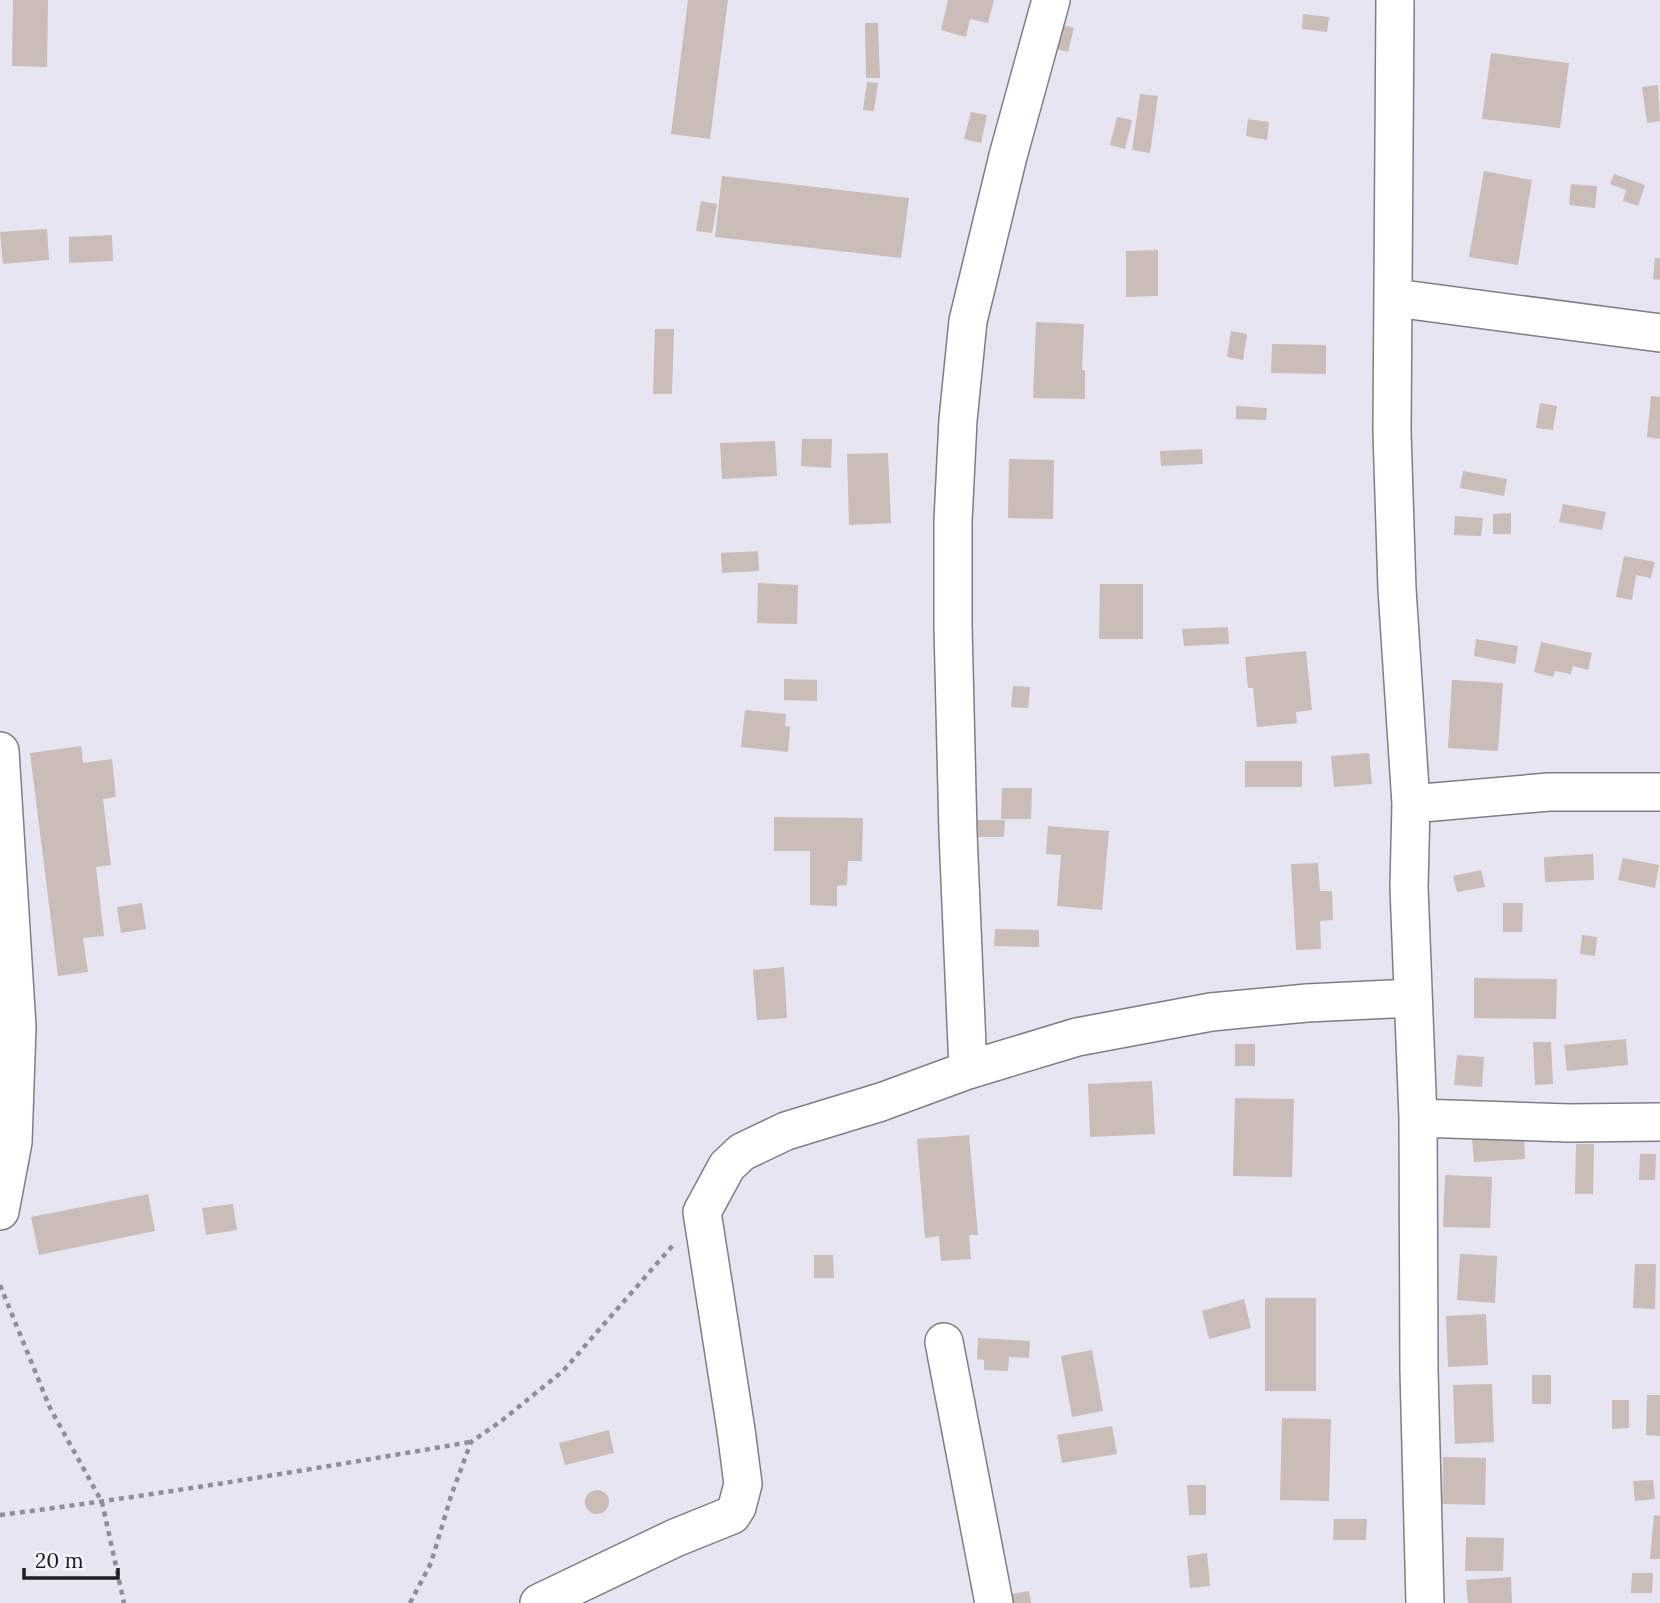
<svg xmlns="http://www.w3.org/2000/svg" width="1660" height="1603" font-family="Lora,serif">
<rect width="100%" height="100%" fill="#e7e5f2"/>
<path fill="#cabcb6" d="M13,0H48L47,67L12,66Z
M688,0H728L710,139L671,134Z
M948,0H994L988,23L970,19L966,37L941,30Z
M1303,14L1329,17L1327,32L1302,29Z
M865,23H878L880,78H866Z
M1058,24L1074,28L1068,52L1052,48Z
M1491,53L1569,63L1560,128L1482,119Z
M867,82L878,83L874,111L863,110Z
M1658,85L1660,121L1647,123L1642,87Z
M1140,94L1158,96L1150,153L1132,150Z
M971,112L987,115L981,143L964,139Z
M1117,117L1132,120L1125,149L1110,145Z
M1248,119L1269,122L1267,140L1246,136Z
M1484,171L1532,180L1518,265L1469,257Z
M1614,174L1645,185L1638,206L1623,201L1626,190L1610,184Z
M722,176L909,198L901,258L715,237Z
M1571,184L1597,186L1595,208L1569,205Z
M701,201L717,204L712,233L696,231Z
M47,229L49,260L3,264L0,232Z
M112,235L113,261L69,263V237Z
M1158,250V296L1126,297V251Z
M1655,258H1660V280L1653,279Z
M1036,322L1084,324L1082,370H1085V399L1033,398Z
M655,329H674L672,394H653Z
M1231,331L1247,334L1243,360L1227,357Z
M1272,344L1326,345V374L1271,373Z
M1651,396L1660,397V439L1647,437Z
M1540,403L1557,406L1553,430L1536,428Z
M1236,406L1267,408L1266,420L1236,419Z
M802,439H832L831,468L801,466Z
M775,441L777,476L722,479L720,443Z
M1202,449L1203,464L1161,466L1160,451Z
M888,453L891,523L849,525L847,454Z
M1009,459L1054,460L1053,519L1008,518Z
M1463,471L1507,479L1504,496L1460,488Z
M1563,504L1606,512L1602,530L1559,522Z
M1511,513V534H1493V514Z
M1455,516L1483,518L1481,536L1454,535Z
M758,551L759,571L722,573L721,553Z
M1624,556L1655,562L1651,578L1636,575L1632,600L1616,597Z
M758,583L798,585L797,624L757,623Z
M1100,584H1143V639H1099Z
M1228,627L1229,644L1184,646L1182,629Z
M1476,639L1518,646L1515,664L1474,656Z
M1541,642L1592,653L1588,670L1573,666L1571,674L1555,671L1553,677L1534,672Z
M1306,651L1312,710L1296,712L1297,723L1257,727L1253,688H1248L1245,657Z
M784,679L817,680V701L784,700Z
M1452,680L1503,683L1498,751L1448,748Z
M1013,686L1030,687L1028,708L1011,707Z
M745,710L786,714L785,726L790,727L788,752L741,747Z
M81,746L83,763L112,759L116,797L103,799L111,865L96,867L104,936L83,938L88,972L58,976L30,753Z
M1369,753L1372,784L1334,787L1331,756Z
M1245,761H1302V787H1245Z
M1002,788H1032L1031,819H1001Z
M774,817L863,818L862,861H848L847,885L837,886V906L810,905V851H774Z
M977,820H1005L1004,837H977Z
M1048,826L1109,831L1102,910L1057,906L1061,855L1046,854Z
M1593,854L1594,880L1545,882L1544,857Z
M1623,858L1659,865L1655,888L1618,880Z
M1318,863L1320,891H1332L1333,920L1320,921L1321,949L1296,950L1291,864Z
M1481,870L1485,887L1457,892L1453,876Z
M142,903L146,929L121,933L117,907Z
M1503,903H1523L1522,932H1503Z
M995,929L1039,930V947L994,946Z
M1582,935L1597,937L1595,956L1580,954Z
M784,967L787,1018L757,1020L753,970Z
M1474,978L1557,979L1556,1019L1474,1018Z
M1626,1039L1628,1065L1567,1071L1564,1045Z
M1533,1042H1551L1553,1084L1535,1085Z
M1235,1044H1255V1066H1235Z
M1457,1055L1484,1057L1482,1087L1454,1085Z
M1152,1081L1155,1134L1090,1137L1088,1084Z
M1235,1098L1294,1099L1292,1177L1233,1176Z
M969,1135L978,1235H969L971,1259L941,1261L939,1236L925,1238L917,1139Z
M1524,1136L1525,1159L1474,1162L1472,1139Z
M1576,1144H1594L1593,1194H1575Z
M1640,1154H1656L1655,1180H1639Z
M1445,1175L1492,1177L1490,1228L1443,1227Z
M148,1194L155,1231L39,1255L31,1217Z
M233,1204L237,1230L206,1235L202,1208Z
M1460,1254L1497,1256L1495,1303L1457,1300Z
M814,1255H833L834,1278H814Z
M1635,1264H1656L1655,1309L1633,1308Z
M1265,1298H1316V1391H1265Z
M1244,1299L1251,1328L1209,1339L1202,1311Z
M1486,1314L1488,1365L1448,1367L1446,1316Z
M978,1338L1030,1341L1029,1358L1009,1357L1008,1371L984,1370V1360L977,1359Z
M1092,1350L1103,1411L1072,1417L1061,1356Z
M1532,1375H1551V1404H1532Z
M1492,1384L1494,1442L1455,1444L1453,1385Z
M1647,1395H1660V1436L1646,1435Z
M1612,1400H1629V1428L1612,1429Z
M1282,1418L1331,1419L1329,1501L1280,1500Z
M1112,1426L1117,1454L1062,1463L1057,1435Z
M609,1430L614,1453L565,1465L559,1443Z
M1443,1457L1486,1458L1485,1505L1442,1504Z
M1653,1480L1655,1499L1635,1501L1633,1481Z
M1187,1485H1206V1515H1189Z
M585 1502a12 12 0 1 1 24 0a12 12 0 1 1-24 0Z
M1654,1515L1660,1516V1559H1650Z
M1334,1519H1367L1366,1540H1333Z
M1466,1537L1504,1538L1503,1571H1465Z
M1207,1553L1210,1586L1190,1588L1187,1556Z
M1632,1573H1653L1652,1593H1631Z
M1511,1577L1512,1603H1468L1466,1580Z
M1029,1591L1031,1603H1007L1006,1595Z"/>
<g fill="none" stroke-linecap="round" stroke-linejoin="round">
<g stroke="#7e7d88" stroke-width="40">
<path id="minor" d="M1395,0L1392,432L1397,589L1411,804L1409,887L1418,1118L1419,1371L1425,1603
M1395,298L1660,333
M0,751L17,1027L13,1142L0,1211
M1411,804L1549,792H1660
M968,1070L958,833L953,626V521L958,420L968,321L1008,156L1051,0
M1418,1118L1569,1123L1660,1122
M944,1342L994,1603
M539,1603L675,1538L732,1515L737,1507L743,1484L736,1430L702,1212L727,1166L742,1152L786,1131L881,1102L968,1070L1077,1037L1211,1012L1307,1003L1412,998"/>
</g>
<path stroke="#8f8d97" stroke-width="4.5" stroke-dasharray="5 5" stroke-linecap="butt" d="M0,1285L50,1408L102,1502L124,1603
M0,1515C158,1495 314,1469 470,1442
M410,1603L431,1563L451,1496L471,1442L500,1422L563,1371L674,1244"/>
<use href="#minor" stroke="#fff" stroke-width="37"/>
</g>
<path d="M24 1568v10h94v-10" fill="none" stroke="#1d1c21" stroke-width="3.5"/>
<text x="35" y="1568" font-size="21" fill="#1d1c21" stroke="#f4f3fd" stroke-width="5" paint-order="stroke">20 m</text>
</svg>
